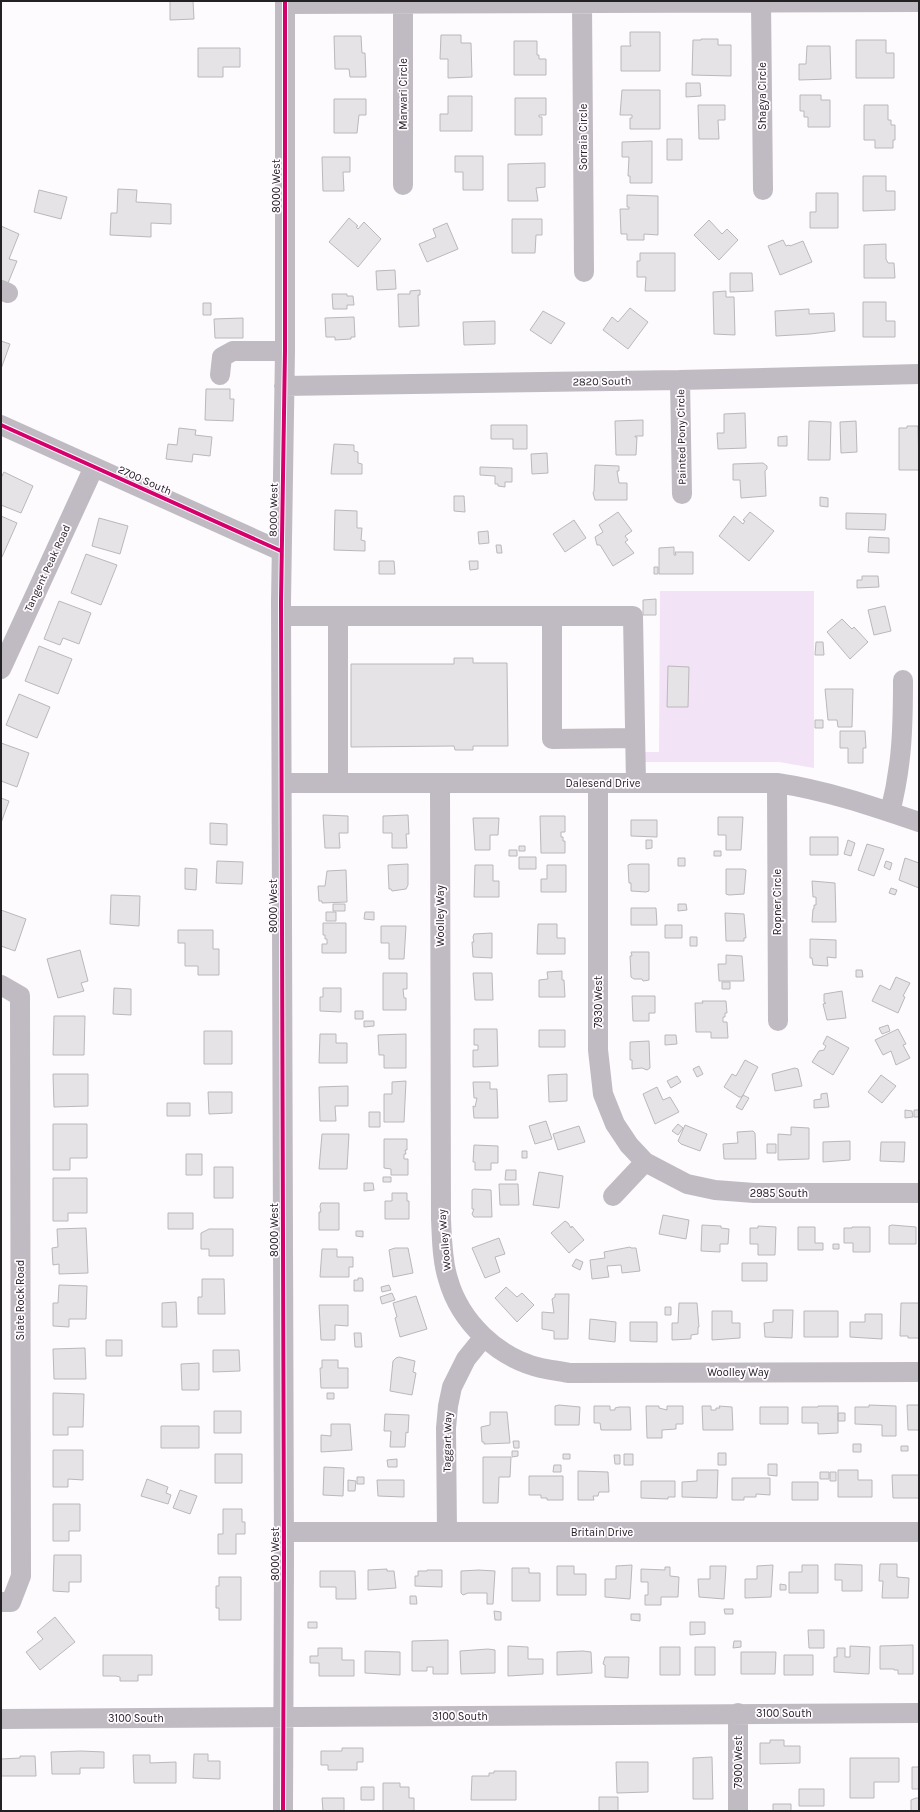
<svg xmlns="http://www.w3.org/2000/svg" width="920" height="1812" font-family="Karla,sans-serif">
<rect width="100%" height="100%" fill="#fdfbfe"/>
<path fill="#f2e3f7" d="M660,591H814V768L779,762H643L644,752H659Z"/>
<path fill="#e5e3e5" stroke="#bab8bb" d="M170,1H193L194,19L170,20Z
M630,32H660V71H621V46H631L630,44Z
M441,35H461V43H471L472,77L448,78V59H440Z
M334,36H361L362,53H365L366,77H350L349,69H335Z
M701,39H718V45H731V76L692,75L693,40H701Z
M856,40H886V53H894V78H856Z
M514,41H537V55H539V59H546V75H514Z
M807,46H830L831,79L799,80V64H806Z
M198,48H240V67H223V77H198Z
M686,83H700L701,96L686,97Z
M622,90H660V129H630V118H632V115H620Z
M800,95H821V100H830V127H808V117H804V111H800Z
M448,96H472V131H440V114H448Z
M515,98H546V115H539V117H542V135H515Z
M334,99H366V115H359L357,133H334Z
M698,105H725V120H718L719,139H699Z
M864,105H888V120H891V125H895V140H893V148H875V140H864Z
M667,139H682V160H667Z
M652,141V183H630V176H628L629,157H622V142Z
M455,156H483V190H463V172H455Z
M322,157H350V172H343L344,191H323Z
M545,163V187L536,188L538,201H508V164Z
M863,176H886V191H895V210L863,211Z
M118,189L137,190L136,202L171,204V224L151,223V237L110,235L111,213H117Z
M39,190L67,197L61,219L34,212Z
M816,193H838V228H810V212H816Z
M627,195L658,196V235L644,234V240H627V234H621L620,209H629V207H627Z
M349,218L358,226L356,227L358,229L364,222L381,239L358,267L329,242Z
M512,219H542V235H536L535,253H512Z
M709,220L722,234L727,229L738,240L719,260L694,235Z
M447,223L458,249L427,262L419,244L436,237L433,229Z
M1,226L19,234L9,259L17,261L8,283L1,280Z
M783,240L786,246L789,245L790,246L803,241L812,262L780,275L768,246Z
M886,244V259L888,263H894L895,278H864V245Z
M640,253H675V291H645L646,277H637V261H640Z
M395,270L396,289L377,290L376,271Z
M730,273H752L753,291L730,292Z
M420,290V295H418L419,326L399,327L398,294H410V291Z
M726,291V297H734L735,335L714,334L713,292Z
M332,294H347V296H353L354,305H347V309H333Z
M863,302H886V321H895V337H863Z
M203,303H211V315H203Z
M630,308L648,322L628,349L603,330L612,317L618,322Z
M809,309V314L834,313L835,331L810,334L776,336L775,311Z
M543,311L565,323L551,344L530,330Z
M354,317L355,337H351V339L335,340V337H326L325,318Z
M243,318V338H215L214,319Z
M495,321V344L464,345L463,322Z
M1,341L10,344L1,369Z
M206,389H230V399H234L233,421L205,420Z
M745,413L746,448L718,449L717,433H724V414Z
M643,420V436H635V437H637L636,455H616L615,421Z
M809,421L831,422L830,460H808Z
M856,421L857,452L841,453L840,422Z
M491,425H527V449H513V439H491Z
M907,426H918L919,470H899V428H907Z
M179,428L196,430L195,435L212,437L210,456L193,454L192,462L166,459L168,444L177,445Z
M787,436V446H778V437Z
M334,444L354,445V451L358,452V463L362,464V474H331Z
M547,453L548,473L532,474L531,454Z
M763,463L767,466V469L765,471L766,496L741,498L740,480H733V464Z
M595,465L619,466V471H617L619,483H627V500H595L593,493L594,491Z
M480,467L512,468V482H505V487L498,486V484H495V476L480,475Z
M4,472L33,486L21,513L1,505V478Z
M454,496H464L465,512L454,511Z
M820,497L828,498V507L820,506Z
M335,510L357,511V528H362L361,540L365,541V551L334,550Z
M618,512L632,531L625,536L628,540L625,542L634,553L613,566L600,545H597L595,537L603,532L599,525Z
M750,512L774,531L749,561L719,536L734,516L743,524L745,521L743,520Z
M846,513L886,514L885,530L846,529Z
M1,516L17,523L2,557L1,556Z
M99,518L128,526L120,554L92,546Z
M574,520L586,538L565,552L553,534Z
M488,531L489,543L479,544L478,532Z
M869,537L889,538V553L868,552Z
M496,545H501L502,553H497Z
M674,547V555H676L675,552H693V574H659V548Z
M86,554L117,565L101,605L71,593Z
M379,561H394L395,574H379Z
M469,561H478V569L470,570Z
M654,567H658V574H654Z
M862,576H878L879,587L857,588V580H862Z
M656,599V615H643V600Z
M59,601L91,613L79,644L63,638L60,645L44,639Z
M885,606L891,631L874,635L868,610Z
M842,619L852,629L854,627L868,642L850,659L827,632Z
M816,642H823L824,655H815Z
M39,646L72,659L58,694L25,681Z
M454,658H473V663H507L508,746H473V750H455L454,746L351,747V664H454Z
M668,666L689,667L688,707H667Z
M825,689H853L852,727H838L837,720H828Z
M19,694L50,707L37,738L6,725Z
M815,720H823V728H815Z
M840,731H865L866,748H863V763H848V748H840Z
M1,743L29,753L17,787L1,781Z
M1,798L9,801L1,823Z
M323,815L348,816V833H339L340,848H325Z
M408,815L409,834H406L407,848H392V833H383V816Z
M540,816H565V832H561V837H563V841H565V853H541Z
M718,817H743L741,850H726V835H718Z
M473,818H499L498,835H490V850H475Z
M631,820H657V837L631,836Z
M210,823L227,824V845L210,844Z
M810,837H838V855H810Z
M646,840H652V848L646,849Z
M848,840L855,843L851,856L844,854Z
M867,844L884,849L874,876L858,870Z
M519,846H525V851H519Z
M509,850H517V856H509Z
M714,851H721V856H714Z
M519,857H536V869H519Z
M678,858H685V866H678Z
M905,858L919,863V888L899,880Z
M217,861L243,862L242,884L216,883Z
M886,861L892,863L890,870L884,867Z
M408,864V885L406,889L392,891L391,889H389L388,865Z
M631,864H649V891L646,892L631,891V883H629L628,865Z
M475,865H493V881H499V897H474Z
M547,865H566V892H541V879H547Z
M185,868L197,869L196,890L185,889Z
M726,869H743L746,870L744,894L729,895L726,894Z
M346,870L347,902L322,903V901H319L318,886H325L327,871Z
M812,881L835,883L836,922H812L813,909H814V905H816V897H813Z
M891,888L897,890L895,895L889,893Z
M111,895L140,896L139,926L110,924Z
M333,904H345V911H333Z
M678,904H686L687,910L678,911Z
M631,908H656L657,925H631Z
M1,910L26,919L15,951L1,946Z
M326,912H336V921H326Z
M365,912H374V920L364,919Z
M725,913L744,914L746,938H744V941H726Z
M323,923H346V953H322V944H327V939H325V935H323Z
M538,924H557V938H565V954H537Z
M665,925H682V938H665Z
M381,926H406L404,959H389V943H381Z
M178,930H213V949H219V975H198V966H185V943H178Z
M492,933V958L473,957L472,942H474L473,937L474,934Z
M690,937H697V946H690Z
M810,939L836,940V958L827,957L828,966L813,965L812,958H810Z
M80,950L88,981L81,983L84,991L58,998L47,959Z
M631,952H649V980L643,981L642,979H634L631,977L630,956H632Z
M726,955L742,956L744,981H719L718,964H726Z
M856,970H862L863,977H856Z
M562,971V980H564L565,997H539V980L548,979L547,972Z
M383,973H407V989H403L404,998H406V1010H383Z
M473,973H492L493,1000H475Z
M896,977L910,983L903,996L905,997L898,1013L872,1001L880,985L890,990Z
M722,982H730V989H722Z
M114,988L131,989V1015L113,1014Z
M323,988H341V1012L320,1011V997H323Z
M842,991L846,1018L827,1020L823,1004L826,1003L824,1002V994Z
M632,996H655V1013H649V1021H633Z
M702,1001H726L727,1013H725V1017H723V1022H727L728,1038H711V1032H696L695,1003H703Z
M355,1011H363V1019H355Z
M54,1016H85L84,1055H53Z
M364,1021H374V1026L364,1027Z
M888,1025L890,1031L882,1034L879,1028Z
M474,1029H497L498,1066L473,1067V1050H478V1045H474Z
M898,1029L906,1044L903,1045L910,1058L896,1065L891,1051L883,1055L875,1040Z
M539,1030H565V1047H539Z
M204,1031H232V1064H204Z
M320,1034H336V1043H347V1063H319Z
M406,1034V1068H384V1055H379L378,1035Z
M665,1035H676L677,1044L665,1045Z
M827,1036L849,1048L833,1075L812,1062L819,1051L824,1050L826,1046L823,1044Z
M649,1041L650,1068L647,1070L642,1068L632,1069V1060H630V1042Z
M745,1060L758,1067L742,1097H739L724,1087L732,1074L736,1076Z
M699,1066L703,1074L697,1077L693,1069Z
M795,1068L798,1069L802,1086L775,1091L772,1074Z
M53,1074H88V1106L54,1107Z
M567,1074V1101L549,1102L548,1075Z
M881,1075L896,1086L882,1103L868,1092Z
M677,1076L681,1082L671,1088L667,1081Z
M406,1081L404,1122H384V1094H392V1082Z
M473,1082H490V1089H497L498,1118H474L473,1106L475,1107L477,1098H474Z
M348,1086V1106H335L336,1121H320L319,1087Z
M657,1087L663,1100L670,1097L679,1112L655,1124L643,1094Z
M208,1092H232V1113L209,1114Z
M827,1093L829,1107L814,1108V1100L821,1099V1094Z
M743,1095L749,1098L742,1110L736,1107Z
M167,1103H190V1116H167Z
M905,1110L912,1111L913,1117L905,1118Z
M914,1110H919V1117H914Z
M369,1112H380V1127H369Z
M546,1121L552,1139L535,1144L529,1126Z
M53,1124H87V1158H70V1170H53Z
M678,1124L683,1128L678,1135L672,1131Z
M685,1125L707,1134L700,1151L681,1144L678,1141Z
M579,1126L585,1142L558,1150L553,1134Z
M791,1127L809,1128V1159L778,1160V1134L791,1135Z
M753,1131L755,1133L756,1159H724L723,1144L738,1143L737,1132Z
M322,1134H349L347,1169H319Z
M384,1139H407V1150H405L406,1154H404V1159H408V1175H391V1169L384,1168Z
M850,1141V1160L823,1162V1142Z
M881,1142H905L904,1162L880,1161Z
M767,1144H776V1153H767Z
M474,1145L498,1146V1163H491V1170H475V1162H473Z
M522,1151H527V1158H522Z
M186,1154H202V1175H186Z
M214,1167H233V1198H214Z
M506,1170H516V1180H505Z
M539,1172L563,1176L559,1208L533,1205Z
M383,1177H391V1182H383Z
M53,1178H87V1213H68V1221H53Z
M364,1183H373L374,1190L364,1191Z
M499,1184H518L519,1205H500Z
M474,1189L491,1190L492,1217H474L472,1214L474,1209H472V1190Z
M392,1193H407V1201H409V1219H385V1201H392Z
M321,1203H339V1230H319V1212H321L320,1206Z
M168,1213H193V1229H168Z
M663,1215L689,1220L686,1239L659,1234Z
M565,1221L568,1223L571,1228L572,1226L584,1240L569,1253L551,1233Z
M702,1225L721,1226V1228L729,1229L728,1244H720V1252L701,1251Z
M892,1225L916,1227V1244H889V1226Z
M758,1226L776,1227L775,1255H758V1244H750V1228H758Z
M798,1227H815V1243H823V1250H798Z
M852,1227H870V1252H853V1243H844V1228H852Z
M86,1228L88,1273L59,1274V1264L53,1265L52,1248L58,1247L57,1229Z
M209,1229H233V1256H209V1249H201V1233Z
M356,1231H363V1237L356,1236Z
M499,1238L505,1254L495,1257L500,1272L485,1278L472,1248Z
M833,1244H839V1249H833Z
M630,1247L631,1248H636L640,1271L622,1273L621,1265L607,1266L609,1277L592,1279L590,1260L605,1258L604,1252Z
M395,1248H408L413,1273L393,1277L389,1250Z
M322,1249H337V1257H353V1267H349V1277H320Z
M576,1259L583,1262L580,1270L572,1266Z
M742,1263H767V1281H742Z
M358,1278H362L363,1280V1291H354V1280H358Z
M202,1279H224L225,1314H198V1297H202Z
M59,1285L87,1286L86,1319H69V1327L53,1326V1303H58Z
M389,1285L391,1290L382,1292L381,1287Z
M506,1287L517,1297L522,1293L534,1305L517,1322L495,1298Z
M392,1293L395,1300L382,1304L380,1297Z
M555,1294H569L568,1339H554V1331L542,1329V1312L554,1313L552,1299L555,1297Z
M416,1296L427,1329L400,1337L395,1318L397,1317L393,1303Z
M176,1302L177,1327H162V1303Z
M679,1303H697L699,1327H698V1334L691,1335V1339L672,1340V1323H678Z
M901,1303H919V1338H908V1336H900Z
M319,1305H348V1326L335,1325V1340H321Z
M665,1307H671V1315H665Z
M773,1310H793L792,1338L765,1337L764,1323L773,1322Z
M712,1311H732V1323H740V1338L712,1340Z
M804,1311H838V1337H804Z
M865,1314H882V1339L850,1337V1322H865Z
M590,1319L616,1322L615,1342L589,1339Z
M630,1322H657V1342L630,1341Z
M354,1333H361L362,1347H355Z
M106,1340H122V1356H106Z
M85,1348L86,1379H54L53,1349Z
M213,1350H239L240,1371L213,1372Z
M399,1357L415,1361L413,1372L416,1373L412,1395L390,1391L393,1361L396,1358Z
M322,1360H338V1368H348V1388H321L320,1368H322Z
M199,1363V1390H182L181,1364Z
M53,1393L84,1394L83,1427H68V1435H53Z
M327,1393H334V1399H327Z
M559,1405L580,1407L579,1425H555V1406Z
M869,1405L896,1406V1436H882V1425L855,1424V1407H869Z
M907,1405H919V1430H908Z
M594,1406H610V1410H615V1408L619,1407H630L631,1430H601L600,1423H594Z
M646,1406H659V1408L667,1410V1406H683V1424H676V1429L662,1430V1438H647Z
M702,1406H711V1410H716V1408H720L719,1406L732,1407L733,1430H703Z
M818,1406H838V1433L818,1434V1423H802V1407H818Z
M760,1407H788V1424H760Z
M214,1411H241V1433H214Z
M490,1412H507L510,1443L484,1444V1442H482L481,1427L490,1425Z
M838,1413H845V1421H838Z
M385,1414L409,1415L408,1433L406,1432L405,1447H390L391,1431H384Z
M331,1424H350L352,1450L321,1452V1435L331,1436Z
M161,1426H199V1448H161Z
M513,1441H519V1448H514Z
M853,1444H861V1452H853Z
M901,1446H908V1451H901Z
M53,1450H83V1480L68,1479V1487H53Z
M512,1451H518V1456L512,1457Z
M718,1453H726V1465H718Z
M215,1454H242V1483H215Z
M563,1454H570V1459H563Z
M624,1454H633V1465H624Z
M614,1455H620V1464H615Z
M483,1457H511L510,1477H499L498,1503H483Z
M397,1459V1467H388L387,1460Z
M768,1464H777V1476L768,1475Z
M554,1465H561V1472H553Z
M324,1467L344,1468L343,1496L323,1495Z
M697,1470H718L717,1498L682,1497V1482L697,1481Z
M838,1470H858V1480H872V1497H838Z
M578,1471L608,1472L609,1492H599L598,1496H593L594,1500H578Z
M820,1472H829V1479H820Z
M830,1472H836V1481H830Z
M892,1475H919V1498H893Z
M529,1476H563V1500H547V1498H541V1495H529Z
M357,1477H364V1484H357Z
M732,1478H770V1495L756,1494V1497H744V1500H732Z
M147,1479L168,1487L166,1493L171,1495L168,1504L141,1496Z
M348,1480L356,1481L355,1491H348Z
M377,1480H404V1497L378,1496Z
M641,1481H675V1497H668V1499L641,1498Z
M792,1482H818V1500H792Z
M180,1490L197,1496L190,1514L173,1508Z
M53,1504H80V1531H69V1541H53Z
M223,1509H242V1522H245V1534H236V1554H218V1534H223Z
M54,1555H81V1582H69V1592L53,1591Z
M835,1564L862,1565V1591H842V1580H835Z
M880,1564H897V1577L909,1578L908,1598H882L883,1581H879Z
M632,1565L630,1599L605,1597V1579H616V1566Z
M773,1565L771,1597L745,1598V1579H757V1566Z
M802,1565H818V1593H789V1572H802Z
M557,1566H574V1574H586V1595H557Z
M710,1566H726L724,1599L699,1597L698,1579H710Z
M665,1567H670V1576L679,1577L678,1597H661V1605H645V1595H648V1582H641V1569L665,1570Z
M512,1568H529V1573H540V1601H512Z
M387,1569V1571H394L396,1588L368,1590V1570Z
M427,1570H442V1587L415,1586V1576H418V1571H427Z
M479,1570L495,1571L493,1604H487V1593H468L463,1595L461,1593V1571Z
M320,1571H355L356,1599H336V1587H320Z
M219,1577H241V1620H219V1608H216V1586H219Z
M780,1584L786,1585V1590H780Z
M410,1596H416L417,1604H410Z
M724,1609H733V1614H725Z
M494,1611L501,1612V1620H495Z
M631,1614H640V1621L631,1620Z
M55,1617L75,1642L40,1670L26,1652L43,1639L37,1632Z
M308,1622H317V1628H308Z
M690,1622H705V1634L690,1635Z
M808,1630H824V1648H809Z
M448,1640V1674H433V1667H427V1671H412V1641Z
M734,1641H741V1647L733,1648Z
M913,1645V1674H898V1670H894V1669H880V1646Z
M508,1646L528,1647V1659H543V1674L508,1676Z
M850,1646L870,1647L869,1674L834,1672V1657H837V1648H845V1657H850Z
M660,1647H680V1675H660Z
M695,1647H715V1675H695Z
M318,1648H342V1660H354V1676H319V1663H310V1656H318Z
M488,1649L495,1650V1673L461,1674L460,1651Z
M365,1651L400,1652V1675L365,1673Z
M583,1651L591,1652L592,1673L557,1675V1652Z
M741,1652H776L775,1674H741Z
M103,1655H152V1675H138V1681H120V1677L116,1676H103Z
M784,1655H813V1675H784Z
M605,1657H629L628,1678L605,1677V1665L603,1664Z
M770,1740H784V1746H800V1763L760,1764V1743H770Z
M342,1748H363V1762H357V1770H328V1765H321V1751H342Z
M81,1751L104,1752V1768H80V1774H52L51,1752Z
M194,1754H208V1761H220V1779L193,1778Z
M133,1755H150V1763L176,1762V1783H134Z
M20,1756H35L36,1776H1V1759L20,1758Z
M712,1757L713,1799H693V1758Z
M850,1758H899V1782H874V1798H850Z
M616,1762H648V1792L617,1793Z
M912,1767H919V1789H912Z
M494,1771H516V1800H471L472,1776H489V1773H494Z
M383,1783H400V1787H409V1798H414V1811H383Z
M361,1787H374V1800H361Z
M799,1789H824V1806H799Z
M599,1797H618V1811H599Z
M322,1798H344V1811H323Z
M916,1798H919V1811H911V1800Z
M773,1804H791V1811H773Z"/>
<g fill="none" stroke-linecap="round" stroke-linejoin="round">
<path stroke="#c0bbc2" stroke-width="20" d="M761,2L763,190
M403,3V185
M582,3L584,272
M285,4L919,2
M1,290L8,293
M220,375L222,357L233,351H285
M680,380L682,494
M284,386L680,380L919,374
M1,425L281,551
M281,616H633L636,783
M552,616V739L635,738
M1,669L94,467
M282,783H777C825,790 872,806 919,822
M338,783V616
M440,783L441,1219C442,1239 442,1260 448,1279C460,1322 498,1358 541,1368C550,1370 560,1371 569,1373L919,1372
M598,783V1050L603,1094L615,1124L629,1145L645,1162L687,1184L715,1190L754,1193H919
M777,783L778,1021
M890,812C902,766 903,728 903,680
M1,985L20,996L21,1576L11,1602H1
M613,1196L645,1162
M284,1532H919
M447,1532L446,1428L448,1406L452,1387L466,1359L483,1338
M1,1719L919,1713
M283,1811L284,1559L281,602L285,351V1
M738,1811V1713"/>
<g stroke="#fefaff" stroke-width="6">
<path id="cycleway" d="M1,425L281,551
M283,1811L284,1559L281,602L285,351V1"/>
</g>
<use href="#cycleway" stroke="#d6006c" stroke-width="4"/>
</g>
<g text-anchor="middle" stroke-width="3.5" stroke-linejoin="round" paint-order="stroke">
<g font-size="11" fill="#242124" stroke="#fefaff">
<text transform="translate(403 94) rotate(-90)" y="4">Marwari Circle</text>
<text transform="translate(762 96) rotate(-90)" y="4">Shagya Circle</text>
<text transform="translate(583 137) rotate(-90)" y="4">Sorraia Circle</text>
<text transform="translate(276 186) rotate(-90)" y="4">8000 West</text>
<text transform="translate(602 381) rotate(-1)" y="4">2820 South</text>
<text transform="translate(681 437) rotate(-91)" y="4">Painted Pony Circle</text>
<text transform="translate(145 480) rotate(24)" y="4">2700 South</text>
<text transform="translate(273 510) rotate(-89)" y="4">8000 West</text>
<text transform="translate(47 568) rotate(-65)" y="4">Tangent Peak Road</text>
<text x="603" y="787">Dalesend Drive</text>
<text transform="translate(777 902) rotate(-90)" y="4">Ropner Circle</text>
<text transform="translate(273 906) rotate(-90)" y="4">8000 West</text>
<text transform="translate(440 916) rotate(-90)" y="4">Woolley Way</text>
<text transform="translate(598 1002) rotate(-90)" y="4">7930 West</text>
<text x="779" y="1197">2985 South</text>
<text transform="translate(274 1230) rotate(-90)" y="4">8000 West</text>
<text transform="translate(444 1240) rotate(-95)" y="4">Woolley Way</text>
<text transform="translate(20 1300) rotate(-90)" y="4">Slate Rock Road</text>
<text x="738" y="1376">Woolley Way</text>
<text transform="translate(447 1442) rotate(-89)" y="4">Taggart Way</text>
<text x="602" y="1536">Britain Drive</text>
<text transform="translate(275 1554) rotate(-90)" y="4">8000 West</text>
<text x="784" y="1717">3100 South</text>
<text x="460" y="1720">3100 South</text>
<text x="136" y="1722">3100 South</text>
<text transform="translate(738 1762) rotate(-90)" y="4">7900 West</text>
</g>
</g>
<rect width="920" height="1812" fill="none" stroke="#242124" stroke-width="4"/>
</svg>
